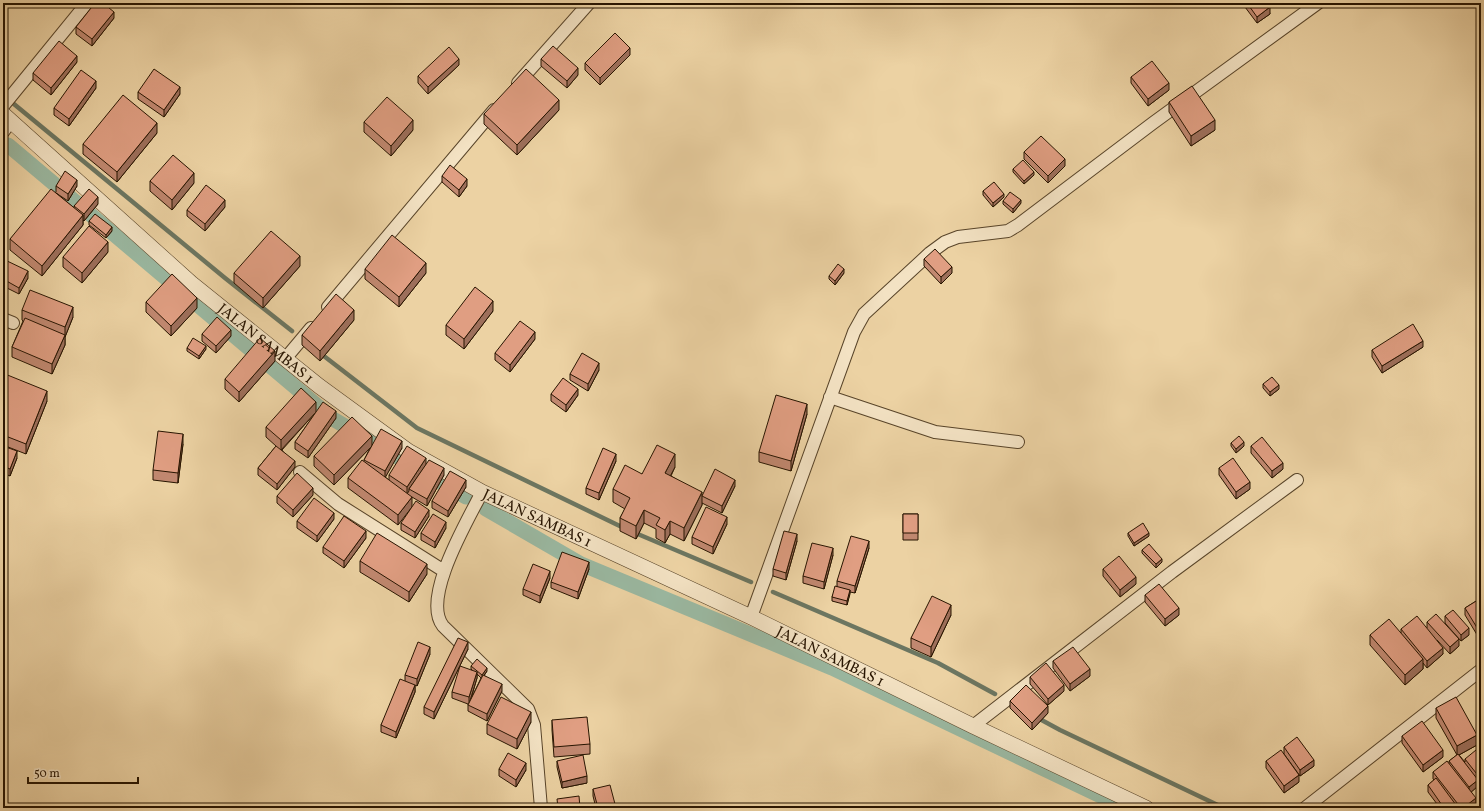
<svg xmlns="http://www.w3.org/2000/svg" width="1484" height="811" font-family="Vollkorn,serif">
<rect width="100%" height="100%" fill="#ecd2a3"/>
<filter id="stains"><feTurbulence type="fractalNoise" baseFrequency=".005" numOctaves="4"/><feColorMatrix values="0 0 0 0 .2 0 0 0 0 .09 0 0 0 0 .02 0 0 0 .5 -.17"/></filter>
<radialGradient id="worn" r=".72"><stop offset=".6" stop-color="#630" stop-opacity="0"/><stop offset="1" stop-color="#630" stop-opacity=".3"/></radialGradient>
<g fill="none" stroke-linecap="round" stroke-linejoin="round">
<path stroke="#6c7661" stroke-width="4.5" d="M3,95L225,278L292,331
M320,353L417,428L626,529
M633,532L751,582
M773,592L938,663L995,694
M1036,717L1060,730L1224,808"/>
<path stroke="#9ab8a1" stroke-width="15" d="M8,145L333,419L466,497
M486,509L581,564L832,668L1126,808"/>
<g stroke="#584429" stroke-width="14">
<path id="minor" d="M518,83L589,3
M3,106L87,3
M3,132L11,121
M328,307L494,110
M3,319L13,323
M285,359L311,328
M830,397L935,432L1018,442
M300,472L338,504L444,571
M482,492C468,520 421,598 443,626L528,709L534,725L541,808
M751,617L854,332L864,314L930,253L945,242L958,237L1008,231L1018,225L1153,123L1318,3
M973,726L1172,572L1297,480
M1305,808L1481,670"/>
</g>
<g stroke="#584429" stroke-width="16">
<g id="tertiary">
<path id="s1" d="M3,114L191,283L319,386L408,451L482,492L751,617L973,726L1146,808"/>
</g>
</g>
<use href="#minor" stroke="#f3e2c3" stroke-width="12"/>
<use href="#tertiary" stroke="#f3e2c3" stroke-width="15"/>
</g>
<path fill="#c18870" stroke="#271400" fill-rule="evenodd" d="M1242,3H1267L1270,14L1257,23Z
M114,18L92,46L76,34V27Z
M630,55L600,85L585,70V63Z
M541,59L578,75L567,88L541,66Z
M77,62L51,95L33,80V73Z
M459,65L428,94L418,83V76Z
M1131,77L1169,90L1148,106L1131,83Z
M96,88L69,126L54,115V108Z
M138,92L180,94L164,117L138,99Z
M1169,102L1215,130L1191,146L1169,112Z
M559,110L517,155L484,124V114Z
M364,122L413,130L391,156L364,132Z
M157,133L117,182L83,154V144Z
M1024,152L1065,166L1048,183L1024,159Z
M1013,169L1034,175L1024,184L1013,172Z
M442,176L467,186L459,197L442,182Z
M150,181L194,183L172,210L150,191Z
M56,186H77L68,201L56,193L74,208V206L98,204L84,221L83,220V225L42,276L10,250V239L56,192Z
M983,191L1004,197L993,207L983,195Z
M1003,201L1021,203L1013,213L1003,204Z
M225,207L205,231L187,216V210Z
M89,221L112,231L106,238L89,225Z
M108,252L82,283L63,267V257Z
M3,259L28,278L19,294L3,286Z
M924,259L952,273L941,284L924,266Z
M300,266L263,308L234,283V273Z
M365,269L426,273L399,307L365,279Z
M844,273L835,285L829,279V276Z
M146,302L197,308L171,336L146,312Z
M22,310L73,317L65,337V345L52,374L12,357V347L23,321L22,320Z
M493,311L464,349L446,335V325Z
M354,320L320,361L302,345V335Z
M202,334L231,336L216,353L202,341Z
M535,339L510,372L495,360V353Z
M1423,347L1382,373L1372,357V350Z
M187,348L206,349L199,359L187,351Z
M275,361L239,402L225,389V379Z
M599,370L588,391L570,380V374Z
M3,380L47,401L26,454L3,445Z
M1263,384L1279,389L1270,396L1263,388Z
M551,394L578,395L566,412L551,401Z
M316,412L336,418L308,458L295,449V442L316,412L282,450L295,467L277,490L258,475V468L276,446L266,437V427Z
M807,414L791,471L759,462V452Z
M1231,443L1244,446L1236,453L1231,446Z
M183,444L178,483L153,480V470Z
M372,445L402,448L385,477L389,480V475L426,465L444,475L427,506L412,497L398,525L348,488V478L364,461V460L370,448L334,485L314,466V456Z
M3,446L17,458L10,476L3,473Z
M1251,446L1283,469L1272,478L1251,453Z
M616,461L599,500L586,494V488Z
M675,467L671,476L702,495L735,486L722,513L702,503V505L684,541L670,534L665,543L656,538V529L644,523L636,539L620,531V518L625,509L613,502V489L642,474Z
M1219,468L1250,489L1236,499L1219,475Z
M466,487L448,517L432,508V501Z
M313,495L293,517L277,503V496Z
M903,514H918V540H903Z
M429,516L415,538L401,530V523Z
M334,519L317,542L297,528V521Z
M727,524L713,554L692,544V537Z
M446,528L435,548L421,540V533Z
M1128,533L1149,536L1134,546L1128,536Z
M366,538L344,568L323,553V547Z
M797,541L786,580L773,576V569Z
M869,548L855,593L850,592L847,605L832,601V597L837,587V581Z
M1142,550L1162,562L1156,568L1142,553Z
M833,555L824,589L803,583V576Z
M360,561L427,574L409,602L360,572Z
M589,569L578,599L551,588V582Z
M1103,569L1136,584L1120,597L1103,576Z
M550,578L540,603L523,595V589Z
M1145,595L1179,615L1165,626L1145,602Z
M1481,598L1479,638L1465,615V608Z
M951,615L931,657L911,648V638Z
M1445,616L1469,635L1461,641L1445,623Z
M1427,622L1459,646L1450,654L1437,640L1443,654L1427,668L1423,663V669L1405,685L1370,645V635L1401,633V629L1427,628Z
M468,649L434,719L424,714V707Z
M430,654L417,686L415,685V692L396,738L381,732V725L405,681V675Z
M1053,661L1090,676L1070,691L1053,668Z
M471,666L487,671L484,676L502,691L487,721L468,711V704L452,698V692L472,670L471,669ZM477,674L481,678L471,699L477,678Z
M1030,677L1064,691L1048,705L1030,684Z
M1010,701L1048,713L1032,730L1010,708Z
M1436,708L1477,745L1459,755L1465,762V759L1481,756L1480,785L1478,783V786L1471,792L1476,804L1471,808H1440L1428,792V785L1434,780L1433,779V772L1449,764V761L1457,755L1436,718Z
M552,720L590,744V754L554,757L552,730Z
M531,722L517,749L487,734V724Z
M1402,736L1443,757L1423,772L1402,743Z
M1284,747L1314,766L1300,776L1284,754Z
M557,761L587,783L562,788L557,767Z
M1266,761L1299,782L1284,793L1266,768Z
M499,769L526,770L516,787L499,776Z
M593,789L615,808H596L593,796Z"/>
<path fill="#9d6f5b" stroke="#271400" d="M723,3H726L723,6Z
M1270,7V14L1257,23V17Z
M114,12V18L92,46V39Z
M630,48V55L600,85V78Z
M77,56V62L51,95V88Z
M459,59V65L428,94V87Z
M578,68V75L567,88V81Z
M96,81V88L69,126V119Z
M1169,83V90L1148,106V99Z
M180,87V94L164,117V110Z
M559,100V110L517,155V145Z
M413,120V130L391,156V146Z
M1215,120V130L1191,146V136Z
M157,123V133L117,182V172Z
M1065,159V166L1048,183V176Z
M1034,172V175L1024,184V181Z
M194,173V183L172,210V200Z
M467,179V186L459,197V190Z
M77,180V186L68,201V194Z
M1004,194V197L993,207V203Z
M98,197V204L84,221V214Z
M225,200V207L205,231V224Z
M1021,200V203L1013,213V209Z
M83,215V225L42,276V266Z
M112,227V231L106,238V235Z
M108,242V252L82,283V273Z
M300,256V266L263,308V298Z
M426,263V273L399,307V297Z
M952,267V273L941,284V277Z
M844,269V273L835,285V281Z
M28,271V278L19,294V288Z
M197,298V308L171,336V326Z
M493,301V311L464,349V339Z
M73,307V317L65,337V327Z
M354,310V320L320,361V351Z
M231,330V336L216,353V346Z
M535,332V339L510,372V365Z
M65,335V345L52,374V364Z
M1423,341V347L1382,373V366Z
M206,346V349L199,359V356Z
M275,351V361L239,402V392Z
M599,363V370L588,391V384Z
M1279,385V389L1270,396V392Z
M578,389V395L566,412V405Z
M47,391V401L26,454V444Z
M316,402V412L281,450V440Z
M807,404V414L791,471V461Z
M336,411V418L308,458V451Z
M183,434V444L178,483V473Z
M372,436V446L334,485V475Z
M402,441V448L385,478V471Z
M1244,442V446L1236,453V449Z
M17,451V458L10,476V469Z
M616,454V461L599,500V493Z
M675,454V467L665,486V473Z
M426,458V465L409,489V491L407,494V487Z
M295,461V467L277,490V484Z
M1283,463V469L1272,478V471Z
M444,468V475L427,506V499Z
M7,478V484L3,493V487Z
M466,480V487L448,517V511Z
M735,480V486L722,513V506Z
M1250,482V489L1236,499V492Z
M313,488V495L293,517V510Z
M702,492V505L684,541V528Z
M412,497V507L398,525V515Z
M429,510V516L415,538V532Z
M644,510V523L636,539V526Z
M334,513V519L317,542V536Z
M727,517V524L713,554V547Z
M670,521V534L665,543V530Z
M446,522V528L435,548V542Z
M366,531V538L344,568V561Z
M1149,533V536L1134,546V543Z
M797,534V541L786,580V573Z
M869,541V548L855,593V586Z
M833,548V555L824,589V582Z
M1162,559V562L1156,568V564Z
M589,562V569L578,599V592Z
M427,564V574L409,602V592Z
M550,571V578L540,603V596Z
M1136,577V584L1120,597V590Z
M850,590V594L847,605V601Z
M951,605V615L931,657V647Z
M1179,608V615L1165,626V619Z
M1469,628V635L1461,641V635Z
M1481,630V637L1479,638V631Z
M1459,639V646L1450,654V647Z
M468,642V649L434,719V712Z
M430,647V654L417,686V679Z
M1443,648V654L1427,668V661Z
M1423,659V669L1405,685V675Z
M487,668V671L482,678V675Z
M1090,669V676L1070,691V684Z
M477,672V678L469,704V697Z
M502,684V691L487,721V714Z
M415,685V692L396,738V732Z
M1064,685V691L1048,705V699Z
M1048,706V713L1032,730V723Z
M531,712V722L517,749V739Z
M1477,735V745L1457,756V746Z
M1443,750V757L1423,772V765Z
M1314,760V766L1300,776V770Z
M526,763V770L516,787V780Z
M1299,775V782L1284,793V786Z
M587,776V783L562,788V782Z
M1478,780V786L1469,794V787Z
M1476,798V804L1471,808H1463Z
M615,804V808H601Z"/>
<path fill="#e09e82" stroke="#271400" d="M95,3H103L114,12L92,39L76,27Z
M1247,3H1267L1270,7L1257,17Z
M615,33L630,48L600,78L585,63Z
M59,41L77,56L51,88L33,73Z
M553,46L578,68L567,81L541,59Z
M449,47L459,59L428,87L418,76Z
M1152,61L1169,83L1148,99L1131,77Z
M154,69L180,87L164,110L138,92Z
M526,69L559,100L517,145L484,114Z
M81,70L96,81L69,119L54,108Z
M1192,86L1215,120L1191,136L1169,102Z
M123,95L157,123L117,172L83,144Z
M387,97L413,120L391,146L364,122Z
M1041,136L1065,159L1048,176L1024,152Z
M173,155L194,173L172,200L150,181Z
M1023,160L1034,172L1024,181L1013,169Z
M450,165L467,179L459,190L442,176Z
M65,171L77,180L68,194L56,186Z
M994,182L1004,194L993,203L983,191Z
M206,185L225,200L205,224L187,210Z
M51,189L83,215L42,266L10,239Z
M89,189L98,197L84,214L74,206Z
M1010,192L1021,200L1013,209L1003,201Z
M95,214L112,227L106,235L89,221Z
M89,226L108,242L82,273L63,257Z
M271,231L300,256L263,298L234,273Z
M392,235L426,263L399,297L365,269Z
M935,249L952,267L941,277L924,259Z
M3,259L28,271L19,288L3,279Z
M838,264L844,269L835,281L829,276Z
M172,274L197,298L171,326L146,302Z
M475,287L493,301L464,339L446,325Z
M30,290L73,307L65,327L22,310Z
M336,294L354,310L320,351L302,335Z
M217,317L231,330L216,346L202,334Z
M25,318L65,335L52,364L12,347Z
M520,321L535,332L510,365L495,353Z
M1413,324L1423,341L1382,366L1372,350Z
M193,338L206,346L199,356L187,348Z
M260,338L275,351L239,392L225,379Z
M582,353L599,363L588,384L570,374Z
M5,374L47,391L26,444L3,435V380Z
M1272,377L1279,385L1270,392L1263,384Z
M563,378L578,389L566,405L551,394Z
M301,388L316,402L281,440L266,427Z
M776,395L807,404L791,461L759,452Z
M323,402L336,411L308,451L295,442Z
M352,417L372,436L334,475L314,456Z
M381,429L402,441L385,471L364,460Z
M158,431L183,434L178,473L153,470Z
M1239,436L1244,442L1236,449L1231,443Z
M1262,437L1283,463L1272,471L1251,446Z
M657,445L675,454L665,473L702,492L684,528L670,521L665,530L656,525L660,518L644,510L636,526L620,518L630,498L613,489L625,465L642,474Z
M3,446L17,451L10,469L3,466Z
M276,446L295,461L277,484L258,468Z
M407,446L426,458L407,487L389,475Z
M603,448L616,454L599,493L586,488Z
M1233,458L1250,482L1236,492L1219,468Z
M362,460L412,497L398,515L348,478Z
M429,460L444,468L427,499L409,489Z
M715,469L735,480L722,506L702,496Z
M450,471L466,480L448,511L432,501Z
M297,473L313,488L293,510L277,496Z
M3,476L7,478L3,487Z
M314,498L334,513L317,536L297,521Z
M416,501L429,510L415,532L401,523Z
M706,507L727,517L713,547L692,537Z
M433,514L446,522L435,542L421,533Z
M903,514H918V533H903Z
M344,516L366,531L344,561L323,547Z
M1143,523L1149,533L1134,543L1128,533Z
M784,531L797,534L786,573L773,569Z
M377,533L427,564L409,592L360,561Z
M851,536L869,541L855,586L837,581Z
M812,543L833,548L824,582L803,576Z
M1149,544L1162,559L1156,564L1142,550Z
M562,552L589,562L578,592L551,582Z
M1119,556L1136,577L1120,590L1103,569Z
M533,564L550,571L540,596L523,589Z
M1159,584L1179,608L1165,619L1145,595Z
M835,586L850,590L847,601L832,597Z
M932,596L951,605L931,647L911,638Z
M1481,598V630L1479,631L1465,608Z
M1453,610L1469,628L1461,635L1445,616Z
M1436,614L1459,639L1450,647L1427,622Z
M1417,616L1443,648L1427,661L1401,629Z
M1389,619L1423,659L1405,675L1370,635Z
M458,638L468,642L434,712L424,707Z
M418,642L430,647L417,679L405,675Z
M1073,647L1090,669L1070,684L1053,661Z
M477,659L487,668L482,675L471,666Z
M1046,663L1064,685L1048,699L1030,677Z
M460,666L477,672L469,697L452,692Z
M483,675L502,684L487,714L468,705Z
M400,679L415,685L396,732L381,725Z
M1026,685L1048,706L1032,723L1010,701Z
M501,697L531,712L517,739L487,724Z
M1456,697L1477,735L1457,746L1436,708Z
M587,717L590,744L554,747L552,720Z
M1422,721L1443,750L1423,765L1402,736Z
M1297,737L1314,760L1300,770L1284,747Z
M1281,750L1299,775L1284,786L1266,761Z
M1476,750L1481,756V778H1480L1465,759Z
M508,753L526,763L516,780L499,769Z
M1458,754L1478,780L1469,787L1449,761Z
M583,755L587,776L562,782L557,761Z
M1447,761L1476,798L1463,808H1461L1433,772Z
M1436,778L1456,805L1451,808H1444L1428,785Z
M610,785L615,804L601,808H598L593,789Z
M579,796L580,808H558L557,799Z"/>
<g text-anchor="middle" stroke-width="3.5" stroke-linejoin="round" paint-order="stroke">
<g font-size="15" fill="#271400" stroke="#f3e2c3">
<text dy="5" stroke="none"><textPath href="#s1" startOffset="349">JALAN SAMBAS 1</textPath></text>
<text dy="5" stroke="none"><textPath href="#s1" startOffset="673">JALAN SAMBAS 1</textPath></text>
<text dy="5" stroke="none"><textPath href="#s1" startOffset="997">JALAN SAMBAS 1</textPath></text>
</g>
</g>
<rect width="1484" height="811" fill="none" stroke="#ecd2a3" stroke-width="16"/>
<rect x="4" y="4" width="1476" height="803" fill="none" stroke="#271400" stroke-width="2"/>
<rect x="8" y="8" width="1468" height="795" fill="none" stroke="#271400"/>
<path d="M28 777v6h110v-6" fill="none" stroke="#271400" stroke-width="2"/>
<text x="34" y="777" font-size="12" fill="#271400" stroke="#f3e2c3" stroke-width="3" paint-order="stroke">50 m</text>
<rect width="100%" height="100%" filter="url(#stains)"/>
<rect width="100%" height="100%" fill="url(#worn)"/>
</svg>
